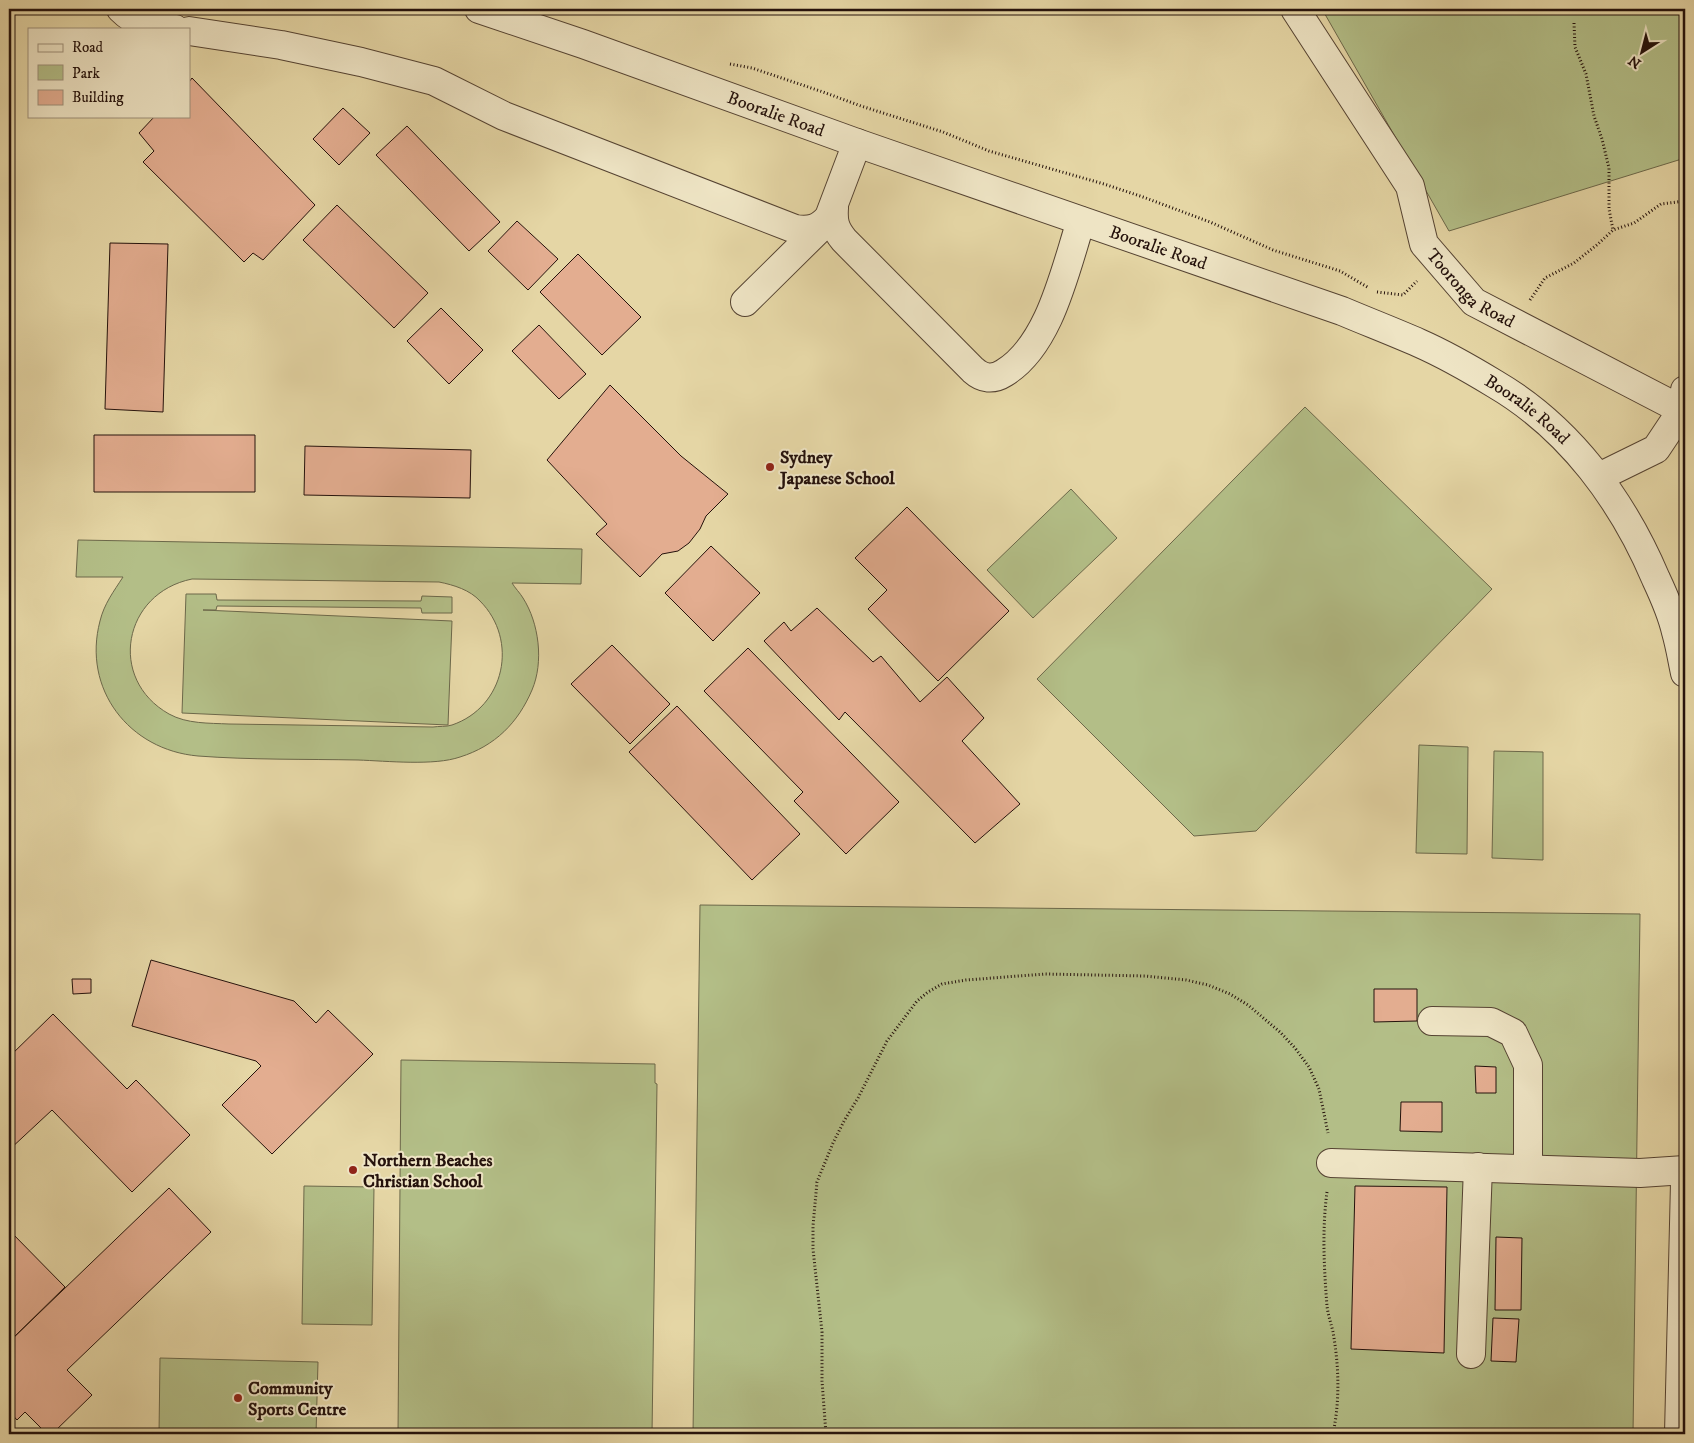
<svg xmlns="http://www.w3.org/2000/svg" width="1694" height="1443" font-family="'IM FELL DW Pica',serif">
<rect width="100%" height="100%" fill="#e5d6a5"/>
<filter id="stains"><feTurbulence type="fractalNoise" baseFrequency=".004" numOctaves="4"/><feColorMatrix values="0 0 0 0 .2 0 0 0 0 .09 0 0 0 0 .02 0 0 0 .5 -.17"/></filter>
<radialGradient id="worn" r=".72"><stop offset=".6" stop-color="#630" stop-opacity="0"/><stop offset="1" stop-color="#630" stop-opacity=".3"/></radialGradient>
<path fill="#b3be87" stroke="#6c684a" fill-rule="evenodd" d="M1322,9H1685V158L1449,231Z
M1305,407L1492,589L1256,831L1194,836L1037,679Z
M1071,489L1117,538L1033,618L987,570Z
M78,540L582,549L581,584L512,583C515,588 520,593 523,598C539,623 544,662 532,690C518,723 495,746 460,757C434,766 387,761 358,760C305,759 251,760 198,756C129,750 82,689 100,621C104,604 114,591 123,577H76ZM192,579L439,582C454,585 470,590 480,601C519,640 505,707 452,725C446,727 439,726 433,727L229,724C209,723 187,724 169,714C107,679 123,593 192,579Z
M186,594H216L217,600L421,601L422,596L452,597V613H422L421,608L217,606L216,610H203L452,621L448,725L182,713Z
M1419,745L1468,747L1467,854L1416,853Z
M1494,751L1543,752V860L1492,858Z
M700,905L1640,914L1633,1434H693Z
M401,1060L655,1064V1083L657,1084L652,1434H398Z
M304,1186L374,1187L372,1325L302,1324Z
M160,1358L318,1362L316,1434H159Z"/>
<path fill="#e3ad90" stroke="#25120c" d="M192,78L315,205L263,260L253,253L244,262L143,162L154,151L139,133L155,116H189V82Z
M343,108L370,133L339,165L313,139Z
M407,126L500,222L469,251L376,155Z
M337,205L428,293L394,328L303,240Z
M517,221L558,259L528,290L488,251Z
M110,243L168,244L163,412L105,409Z
M578,254L641,317L602,355L540,292Z
M441,308L483,350L449,384L407,341Z
M539,325L586,374L559,399L512,351Z
M610,385L681,456L728,494L706,516L700,529L689,543L678,551L662,554L640,577L596,534L607,524L547,460Z
M94,435H255V492H94Z
M305,446L471,450L470,498L304,495Z
M907,507L1009,611L938,681L868,609L887,590L855,558Z
M711,546L760,593L713,641L665,593Z
M817,608L873,662L881,656L920,702L947,677L984,718L962,741L1020,804L975,843L845,712L839,720L764,641L784,622L791,631Z
M612,645L670,704L630,744L571,684Z
M748,648L899,802L846,854L794,801L803,792L704,691Z
M677,706L800,834L752,880L629,752Z
M151,960L294,1001L316,1023L328,1010L373,1054L272,1154L222,1105L261,1066L256,1061L132,1026Z
M72,979H91V993L73,994Z
M1374,989H1417V1021L1374,1022Z
M53,1014L127,1089L136,1080L190,1135L132,1192L52,1110L9,1150V1057Z
M1475,1066L1496,1067V1093H1476Z
M1401,1102H1442V1132L1400,1131Z
M1355,1186L1447,1187L1444,1353L1351,1349Z
M169,1188L211,1232L67,1370L92,1395L52,1434H47L25,1412L17,1420L9,1411V1342Z
M9,1230L65,1287L9,1342Z
M1496,1237L1522,1238L1521,1310H1495Z
M1493,1318L1519,1319L1516,1362L1491,1361Z"/>
<g fill="none" stroke-linecap="round" stroke-linejoin="round">
<g stroke="#554332" stroke-width="30">
<g id="minor">
<path d="M121,9C138,26 152,26 175,29"/>
<path id="s1" d="M479,9L583,44L857,143L1342,311C1368,322 1394,332 1419,343C1444,354 1472,370 1495,384C1570,428 1623,501 1656,579C1664,596 1672,614 1676,632C1680,646 1682,659 1685,673"/>
<path id="s2" d="M1295,9L1410,186L1424,244L1474,302L1682,410"/>
<path d="M189,31L281,45L361,62L434,81L504,116L795,229C810,231 819,229 829,217L857,143"/>
<path d="M834,208C833,222 835,229 844,240L973,370C983,379 993,380 1004,373C1050,345 1065,270 1081,221"/>
<path d="M745,302L823,225"/>
<path d="M1599,477L1656,449L1682,410L1685,390"/>
<path d="M1432,1021L1491,1022L1513,1033L1528,1065V1169"/>
<path d="M1331,1163L1640,1173L1685,1170"/>
<path d="M1471,1354L1478,1167"/>
<path d="M1679,1434L1685,1182"/>
</g>
</g>
<path stroke="#25120c" stroke-width="3" stroke-dasharray="1 2.5" stroke-linecap="butt" d="M1574,23L1575,47L1586,74L1594,116L1602,139L1609,168V209L1613,230
M730,64L752,68L823,92L861,106L943,132L989,151L1104,184L1143,197L1210,222L1273,250L1340,271L1369,288
M1377,292L1403,295L1417,281
M1530,300L1545,278L1574,263L1598,244L1613,230L1634,223L1661,204L1685,201
M1327,1192C1322,1229 1324,1268 1327,1306C1328,1315 1331,1323 1333,1332C1339,1366 1340,1400 1333,1434
M826,1434L822,1381V1332L813,1249V1226L817,1182L833,1143L844,1121L858,1098L887,1041L917,1001L928,992L942,984L966,980L1045,974L1145,976L1186,980L1208,985L1230,994L1248,1005L1280,1032L1295,1048L1309,1067L1319,1089L1328,1133"/>
<use href="#minor" stroke="#eee4c4" stroke-width="28"/>
</g>
<g fill="#8f2418" stroke="#eee4c4" stroke-width="2">
<circle cx="770" cy="467" r="5"/>
<circle cx="353" cy="1170" r="5"/>
<circle cx="238" cy="1398" r="5"/>
</g>
<g text-anchor="middle" stroke-width="4" stroke-linejoin="round" paint-order="stroke">
<g font-size="18" fill="#25120c" stroke="#eee4c4">
<text dy="6" stroke="none"><textPath href="#s1" startOffset="315">Booralie Road</textPath></text>
<text dy="6" stroke="none"><textPath href="#s1" startOffset="720">Booralie Road</textPath></text>
<text dy="6" stroke="none"><textPath href="#s2" startOffset="336">Tooronga Road</textPath></text>
<text dy="6" stroke="none"><textPath href="#s1" startOffset="1125">Booralie Road</textPath></text>
</g>
<g font-size="18" font-weight="bold" fill="#25120c" stroke="#eee4c4" text-anchor="start">
<text x="780" y="463">Sydney<tspan x="780" dy="21">Japanese School</tspan></text>
<text x="363" y="1166">Northern Beaches<tspan x="363" dy="21">Christian School</tspan></text>
<text x="248" y="1394">Community<tspan x="248" dy="21">Sports Centre</tspan></text>
</g>
</g>
<rect width="1694" height="1443" fill="none" stroke="#e5d6a5" stroke-width="30"/>
<rect x="10" y="10" width="1674" height="1423" fill="none" stroke="#25120c" stroke-width="2.5"/>
<rect x="15" y="15" width="1664" height="1413" fill="none" stroke="#25120c"/>
<rect x="28" y="28" width="162" height="90" fill="#eee4c4" stroke="#9e907a"/>
<rect x="38" y="44" width="25" height="8" fill="#eee4c4" stroke="#9e907a"/>
<text x="72" y="52" font-size="15" fill="#25120c">Road</text>
<rect x="38" y="65" width="25" height="15" fill="#b3be87" stroke="#9e907a"/>
<text x="72" y="78" font-size="15" fill="#25120c">Park</text>
<rect x="38" y="90" width="25" height="15" fill="#e3ad90" stroke="#9e907a"/>
<text x="72" y="102" font-size="15" fill="#25120c">Building</text>
<g transform="translate(1642 52) rotate(216)" stroke="#eee4c4" stroke-width="4" paint-order="stroke">
<path d="M0-4L9 19L0 12L-9 19Z" fill="#25120c"/>
<text y="-8" font-size="14" font-weight="bold" text-anchor="middle" fill="#25120c">N</text>
</g>
<rect width="100%" height="100%" filter="url(#stains)"/>
<rect width="100%" height="100%" fill="url(#worn)"/>
</svg>
